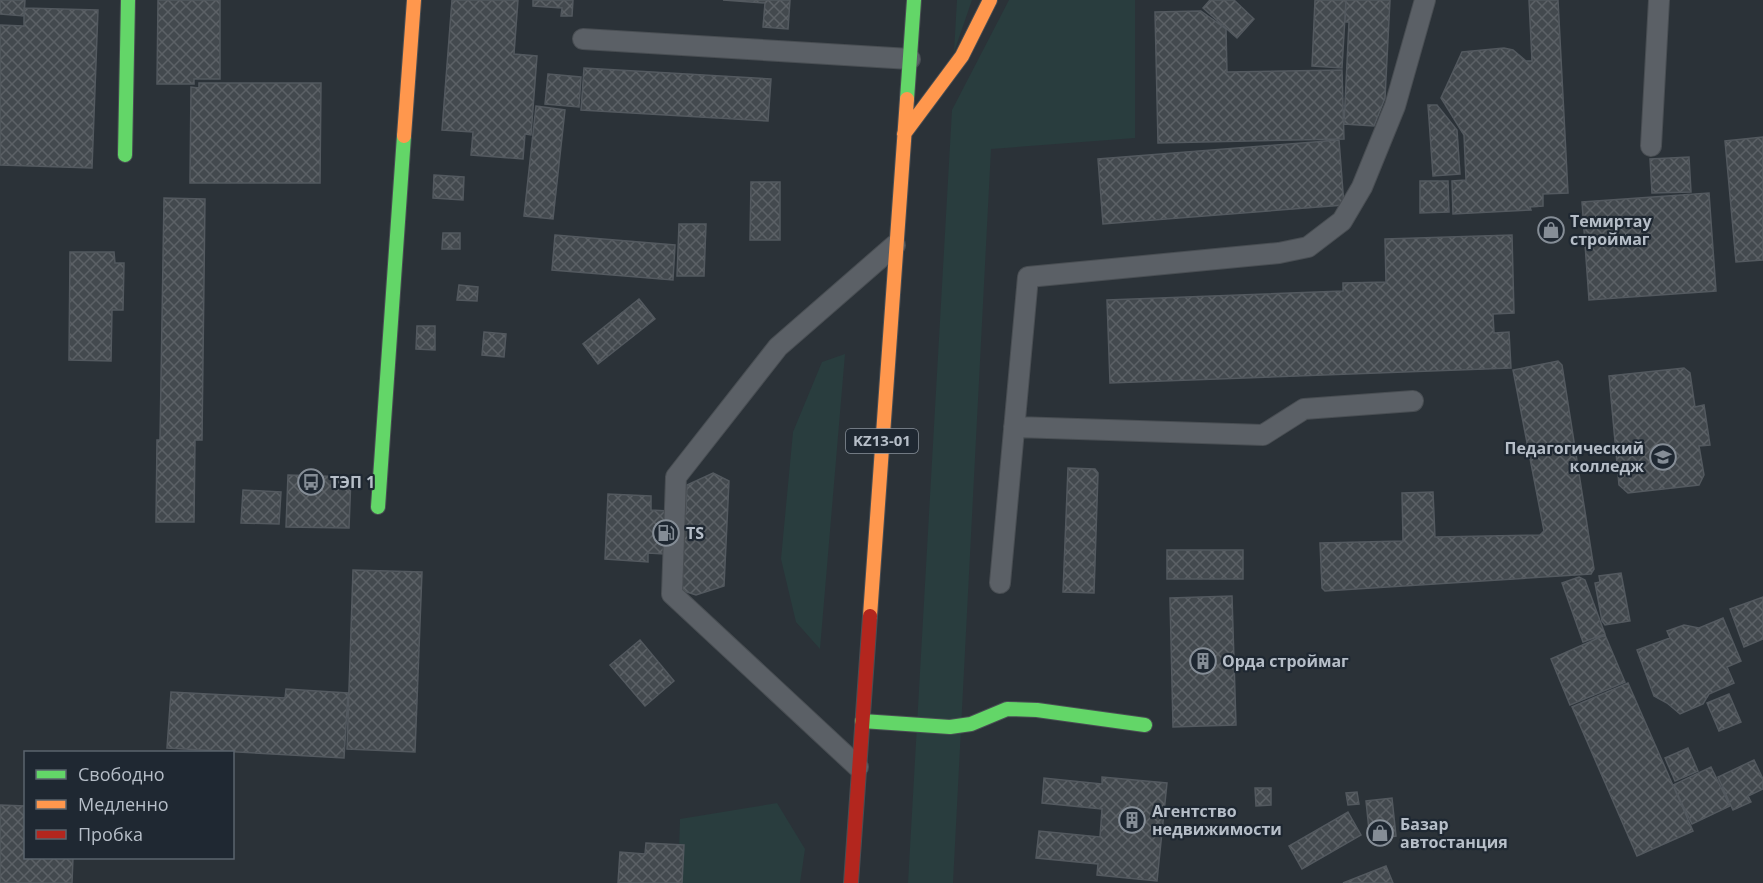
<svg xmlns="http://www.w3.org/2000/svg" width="1763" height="883" font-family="'Open Sans',sans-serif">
<defs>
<pattern id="building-cross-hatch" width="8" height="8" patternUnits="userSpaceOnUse" patternTransform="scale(1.5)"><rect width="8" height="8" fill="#43494e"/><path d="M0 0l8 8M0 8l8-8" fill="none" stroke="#5c6166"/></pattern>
</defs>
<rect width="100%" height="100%" fill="#2b3238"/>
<path fill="#293d3e" d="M957,0H972L954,52Z
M1009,0H1135V138L991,149L953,883H908L952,110Z
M845,354L820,649L796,622L781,559L793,432L822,362Z
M777,803L805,849L800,883H678L680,819Z"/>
<path fill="url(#building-cross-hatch)" stroke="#53595f" stroke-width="1.5" d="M0,0H25L24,16L0,14Z
M158,0H220V79H194V84H157Z
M452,0H518L514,54L537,56L531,135L525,134L523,159L471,155L473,132L442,130Z
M533,0H573L572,16H561L562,8L533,6Z
M723,0H790L788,29L763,27L765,3Z
M1210,0H1234L1254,19L1237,38L1203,8Z
M1315,0H1346L1342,68L1312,66Z
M1346,0H1390L1385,98L1374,126L1344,124L1349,22H1345Z
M1529,0H1558L1568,193L1543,194V206L1530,207L1531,210L1453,214L1452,181L1466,180L1464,135L1441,98L1462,52L1504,48L1513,50L1526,61H1532Z
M24,8L98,10L92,168L0,165V25L24,26Z
M1201,11L1226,29L1227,72L1342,70L1344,139L1158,143L1155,12Z
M584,68L771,79L768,121L581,110Z
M548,74L581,77L579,107L545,104Z
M199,83H321L320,183H190L191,87L199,88Z
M1428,105H1437L1457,130L1460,174L1433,176Z
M536,106L565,110L553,219L524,216Z
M1763,137V260L1736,262L1725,141Z
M1339,140L1344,205L1103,224L1098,159Z
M1689,157L1691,192L1652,193L1650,159Z
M434,175L464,177L463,200L433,198Z
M1420,181H1448L1449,212L1420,213Z
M751,182H780V240H750Z
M1709,193L1716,291L1589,300L1582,202Z
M164,198L205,199L202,440H195L194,522H156L157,440H160Z
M679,224H706L704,276H677Z
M443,233H460V249H442Z
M555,235L675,245L673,280L552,270Z
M1512,235L1514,313L1493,314L1494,333L1509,332L1511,368L1110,383L1107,300L1343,291V283L1386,282L1385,239Z
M70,252H114L115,263H124L123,310H112L111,361L69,360Z
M459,285L478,287L477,301L457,300Z
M639,299L655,319L598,364L583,344Z
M417,326H435V350L416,349Z
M484,332L506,334L504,357L482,355Z
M1558,361L1562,365L1594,569L1591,574L1325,591L1322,588L1320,543L1403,541L1402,493L1433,492L1435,537L1540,535L1544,531L1513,370Z
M1684,368L1690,373L1695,407L1704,405L1710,445L1699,446L1704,475L1699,485L1628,493L1619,485L1609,376Z
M1068,468L1095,469L1098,473L1094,593L1063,592Z
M713,473L729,481L724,586L696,595L684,591L679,584L681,555L648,553V562L605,559L608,494L651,496V510L686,512L687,485Z
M288,475L351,477L349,528L286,527Z
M243,490L281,492L279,524L241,523Z
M1167,550H1243V579H1167Z
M353,570L422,572L415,752L347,749Z
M1621,573L1630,621L1605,625L1602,621L1595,583L1600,582L1599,576Z
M1579,577L1585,580L1605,634L1583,642L1562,583Z
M1232,596L1236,725L1173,727L1170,598Z
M1763,597V639L1744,647L1730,609Z
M1723,618L1741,661L1727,667L1734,683L1709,694L1703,704L1680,714L1667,703L1654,696L1637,650L1670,638L1667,631L1684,625L1699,628Z
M1605,635L1625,682L1570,705L1551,659Z
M640,640L674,681L645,706L610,665Z
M1628,683L1693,831L1637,856L1572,707Z
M286,689L348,693L344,758L167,748L171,692L285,698Z
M1729,694L1741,722L1719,731L1707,703Z
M1688,748L1698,771L1675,781L1665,758Z
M1754,760L1763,779V789L1748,796L1751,802L1733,810L1718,777Z
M1711,767L1730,806L1692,824L1673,785Z
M1102,777L1167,783L1157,881L1097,875L1098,864L1036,858L1039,831L1100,837L1102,809L1042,803L1044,778L1102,784Z
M1255,788H1271V805L1256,806Z
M1357,792L1359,804L1348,805L1346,793Z
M1392,798L1396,836L1370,840L1366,801Z
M0,805L26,806V858H73L72,883H0Z
M1348,812L1361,835L1302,869L1289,846Z
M646,843L684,845L682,883H618L620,852L645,854Z
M1386,866L1393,883H1343Z"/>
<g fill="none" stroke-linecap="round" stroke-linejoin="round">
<g stroke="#494e53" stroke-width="22">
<path id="lane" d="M583,39L910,59
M1651,146L1659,0
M1014,427L1263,435L1304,409L1413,401
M1000,583L1028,277L1279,253L1308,247L1342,221L1362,187L1395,106L1425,0
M858,767L672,594L676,477L778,347L895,245"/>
</g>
<g stroke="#494e53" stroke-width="16">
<path id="fast" d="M907,99L914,0
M125,155L128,0
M378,507L404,136
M862,721L950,727L971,724L1007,709L1037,710L1145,725"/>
</g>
<g stroke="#494e53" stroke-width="16">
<path id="slow" d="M904,134L962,56L990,0
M404,136L414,0
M870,616L907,99"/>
</g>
<g stroke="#494e53" stroke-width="16">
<path id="jam" d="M851,883L870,616"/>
</g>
<use href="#lane" stroke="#5b6066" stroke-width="20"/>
<use href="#fast" stroke="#63d668" stroke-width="14"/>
<use href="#slow" stroke="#ff974d" stroke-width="14"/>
<use href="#jam" stroke="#b3261e" stroke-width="14"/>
</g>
<defs>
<g id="shop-ring" transform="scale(1.35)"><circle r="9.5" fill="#1f2832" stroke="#858d96" stroke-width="1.5"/><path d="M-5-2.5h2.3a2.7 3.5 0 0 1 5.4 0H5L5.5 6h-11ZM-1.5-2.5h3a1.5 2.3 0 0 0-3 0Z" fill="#858d96"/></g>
<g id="university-ring" transform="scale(1.35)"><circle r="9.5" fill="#1f2832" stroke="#858d96" stroke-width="1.5"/><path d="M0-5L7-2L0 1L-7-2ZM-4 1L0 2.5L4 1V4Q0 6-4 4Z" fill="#858d96"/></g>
<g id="bus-ring" transform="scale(1.35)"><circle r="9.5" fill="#1f2832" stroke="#858d96" stroke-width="1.5"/><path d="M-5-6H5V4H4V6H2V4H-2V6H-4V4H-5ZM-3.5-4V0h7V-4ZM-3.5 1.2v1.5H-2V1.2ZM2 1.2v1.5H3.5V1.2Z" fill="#858d96"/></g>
<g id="fuel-ring" transform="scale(1.35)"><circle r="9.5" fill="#1f2832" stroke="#858d96" stroke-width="1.5"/><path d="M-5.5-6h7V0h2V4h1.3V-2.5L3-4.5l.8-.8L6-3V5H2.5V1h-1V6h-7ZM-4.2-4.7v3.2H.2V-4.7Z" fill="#858d96"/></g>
<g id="building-ring" transform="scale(1.35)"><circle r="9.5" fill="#1f2832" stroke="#858d96" stroke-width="1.5"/><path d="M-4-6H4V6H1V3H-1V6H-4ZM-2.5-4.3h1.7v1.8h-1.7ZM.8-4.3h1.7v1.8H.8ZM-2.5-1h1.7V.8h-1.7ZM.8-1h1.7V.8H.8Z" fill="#858d96"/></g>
</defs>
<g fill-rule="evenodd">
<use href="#shop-ring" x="1551" y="230"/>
<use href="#university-ring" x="1663" y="457"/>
<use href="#bus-ring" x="311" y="482"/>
<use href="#fuel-ring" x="666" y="533"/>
<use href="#building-ring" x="1203" y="661"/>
<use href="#building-ring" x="1132" y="820"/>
<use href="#shop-ring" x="1380" y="833"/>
</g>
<g text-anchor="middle" stroke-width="4.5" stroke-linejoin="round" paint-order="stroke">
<rect fill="#1f2832" stroke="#89919b" stroke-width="1.5" x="846" y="429" width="72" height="24" rx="4.5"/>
<g font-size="15" font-weight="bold" fill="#b6bec8">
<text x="882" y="446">KZ13-01</text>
</g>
<g font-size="16" font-weight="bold" fill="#b6bec8" stroke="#1f2832" text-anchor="start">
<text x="1570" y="227">Темиртау<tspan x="1570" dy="18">строймаг</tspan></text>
<text x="1644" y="454" text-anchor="end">Педагогический<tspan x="1644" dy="18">колледж</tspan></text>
<text x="330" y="488">ТЭП 1</text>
<text x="686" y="539">TS</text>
<text x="1222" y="667">Орда строймаг</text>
<text x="1152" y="817">Агентство<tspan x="1152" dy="18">недвижимости</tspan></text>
<text x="1400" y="830">Базар<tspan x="1400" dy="18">автостанция</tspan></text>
</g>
</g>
<rect x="24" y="751" width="210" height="108" fill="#1f2832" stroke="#5b646e" stroke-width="1.5"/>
<rect x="36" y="770" width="30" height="9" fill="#63d668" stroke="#5b646e" stroke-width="1.5"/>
<text x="78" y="781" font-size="18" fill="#b6bec8">Свободно</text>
<rect x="36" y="800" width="30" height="9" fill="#ff974d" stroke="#5b646e" stroke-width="1.5"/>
<text x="78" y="811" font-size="18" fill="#b6bec8">Медленно</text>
<rect x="36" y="830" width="30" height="9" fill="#b3261e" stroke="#5b646e" stroke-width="1.5"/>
<text x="78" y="841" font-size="18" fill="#b6bec8">Пробка</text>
</svg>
